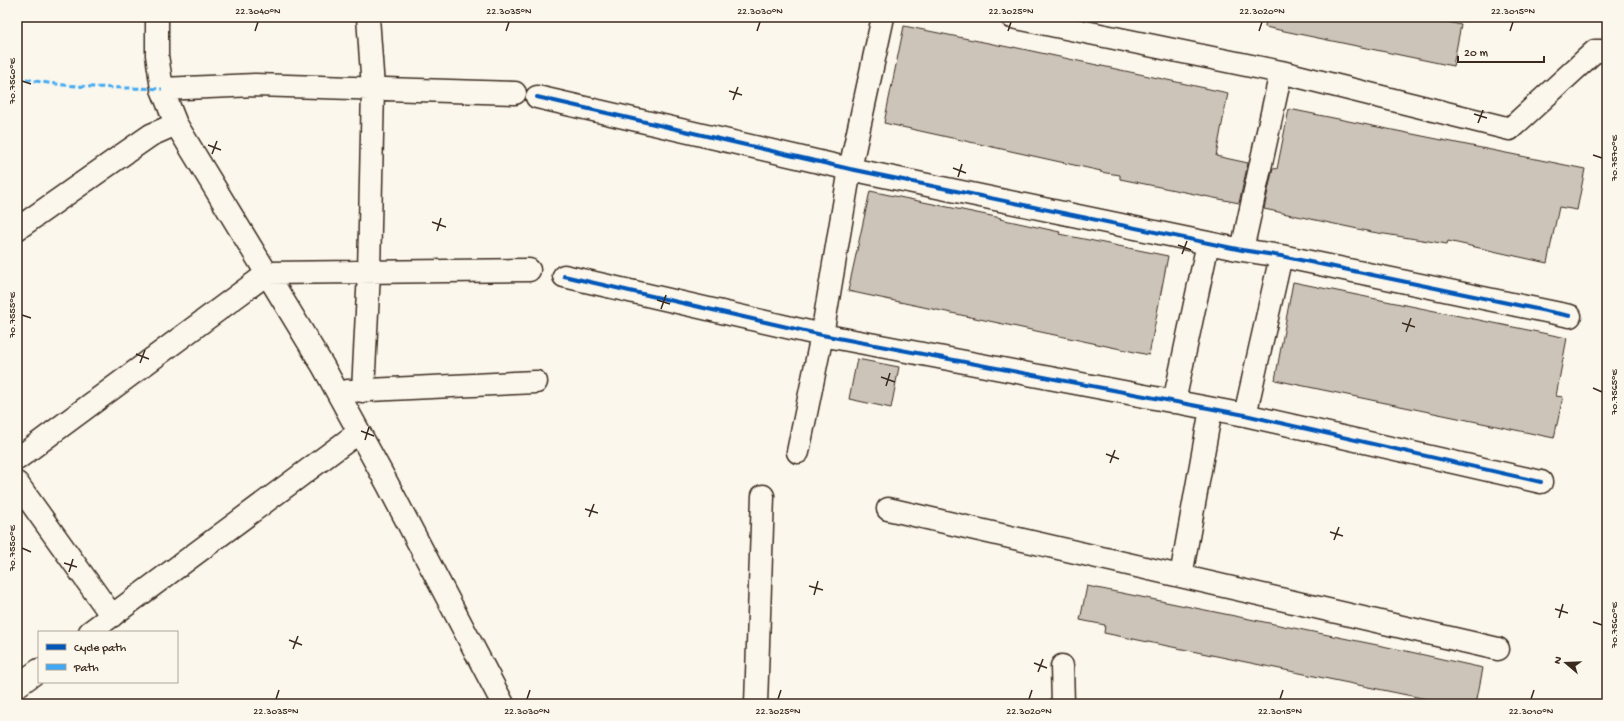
<svg xmlns="http://www.w3.org/2000/svg" width="1624" height="721" font-family="'Gochi Hand',sans-serif">
<rect width="100%" height="100%" fill="#fbf7ec"/>
<filter id="ink" filterUnits="userSpaceOnUse"><feTurbulence type="fractalNoise" baseFrequency=".025" numOctaves="2"/><feDisplacementMap in="SourceGraphic" scale="8" xChannelSelector="R" yChannelSelector="G"/><feConvolveMatrix kernelMatrix="1 2 1 2 8 2 1 2 1" color-interpolation-filters="sRGB"/></filter>
<g filter="url(#ink)">
<path fill="#ccc4b9" stroke="#3b2a1e" d="M1266,17H1427L1461,25L1453,66L1265,27Z
M904,26L1013,48V47L1228,93L1216,156L1248,163L1239,203L1120,179V175L1100,172L1101,171L884,123Z
M1289,109L1585,169L1577,210L1559,207L1547,263L1448,241L1447,244L1372,232L1264,209L1273,168L1277,169Z
M870,191L1001,218L1000,219L1060,232L1059,234L1168,256L1149,355L848,291Z
M1293,282L1567,338L1556,396L1563,397L1554,438L1275,380Z
M857,359L899,367L891,408L849,399Z
M1087,586L1397,649L1483,668L1476,704H1451L1104,633L1105,625L1080,620Z"/>
<g fill="none" stroke-linecap="round" stroke-linejoin="round">
<g stroke="#3b2a1e" stroke-width="25">
<path id="minor" d="M157,17V55L162,89L176,124L323,366L388,485L503,704
M1012,17L1281,72L1510,129L1595,51H1607
M162,89L255,85L515,93
M537,97L850,169L1242,250L1281,256L1570,316
M17,229L125,153L151,135L176,124
M1242,250L1281,72
M564,276L822,335L1245,415L1541,482
M348,391L536,382
M363,391L369,272L373,88L368,17
M1174,402L1208,243
M1245,415L1281,256
M798,452L822,335L850,169L883,17
M17,459L268,273L529,270
M17,483L112,616
M888,509L1498,649
M1181,576L1211,409
M90,632L359,432
M1062,666L1063,704
M17,686L39,670
M756,704L763,496"/>
</g>
<use href="#minor" stroke="#fbf7ec" stroke-width="22"/>
<path stroke="#3fa9f5" stroke-width="3" stroke-dasharray="6 3" stroke-linecap="butt" d="M17,77C64,89 114,87 162,89"/>
<g stroke="#fbf7ec" stroke-width="6">
<path id="cycleway" d="M537,97L850,169L1242,250L1281,256L1570,316
M564,276L822,335L1245,415L1541,482"/>
</g>
<use href="#cycleway" stroke="#0057b8" stroke-width="4"/>
</g>
</g>
<path fill="none" stroke="#3b2a1e" stroke-width="1.5" d="M255,31L258,22M506,31L509,22M757,31L760,22M1008,31L1011,22M1259,31L1262,22M1510,31L1513,22M22,81L31,84M729,91L742,95M733,100L738,87M1474,114L1487,118M1478,123L1483,110M208,145L221,150M212,154L217,141M1593,155L1602,158M953,168L966,173M958,177L962,164M432,222L446,227M437,231L441,218M1178,245L1191,250M1182,254L1187,241M657,300L670,304M661,309L666,295M22,315L31,318M1402,323L1415,327M1406,332L1411,318M136,354L149,359M140,363L145,350M881,377L895,382M886,386L890,373M1593,388L1602,392M361,431L374,436M365,440L369,427M1106,454L1119,459M1110,463L1115,450M585,509L598,513M589,517L594,504M1330,532L1343,536M1334,540L1339,527M22,548L31,552M64,563L77,567M69,572L73,559M809,586L823,590M814,595L818,581M1555,609L1568,613M1559,618L1563,604M1593,622L1602,625M289,640L302,645M293,649L298,636M1034,663L1047,668M1038,672L1043,659M276,699L279,690M527,699L530,690M778,699L781,690M1029,699L1032,690M1280,699L1283,690M1531,699L1534,690"/>
<rect width="1624" height="721" fill="none" stroke="#fbf7ec" stroke-width="44"/>
<rect x="38" y="631" width="140" height="52" fill="#fbf7ec" stroke="#aea59a"/>
<rect x="46" y="644" width="20" height="6" fill="#0057b8" stroke="#aea59a"/>
<text x="74" y="651" font-size="12" fill="#3b2a1e">Cycle path</text>
<rect x="46" y="664" width="20" height="6" fill="#3fa9f5" stroke="#aea59a"/>
<text x="74" y="671" font-size="12" fill="#3b2a1e">Path</text>
<g transform="translate(1566 663) rotate(289)" stroke="#fbf7ec" stroke-width="3" paint-order="stroke">
<path d="M0-3L7 15L0 10L-7 15Z" fill="#3b2a1e"/>
<text y="-6" font-size="11" font-weight="bold" text-anchor="middle" fill="#3b2a1e">N</text>
</g>
<path d="M1458 56v6h86v-6" fill="none" stroke="#3b2a1e" stroke-width="2"/>
<text x="1464" y="56" font-size="12" fill="#3b2a1e" stroke="#fbf7ec" stroke-width="3" paint-order="stroke">20 m</text>
<rect x="22" y="22" width="1580" height="677" fill="none" stroke="#3b2a1e" stroke-width="1.5"/>
<g font-size="10" text-anchor="middle" fill="#3b2a1e">
<text x="258" y="14">22.3040°N</text>
<text x="509" y="14">22.3035°N</text>
<text x="760" y="14">22.3030°N</text>
<text x="1011" y="14">22.3025°N</text>
<text x="1262" y="14">22.3020°N</text>
<text x="1513" y="14">22.3015°N</text>
<text transform="translate(11 81) rotate(-90)" y="4">70.7560°E</text>
<text transform="translate(1613 158) rotate(-90)" y="4">70.7570°E</text>
<text transform="translate(11 315) rotate(-90)" y="4">70.7555°E</text>
<text transform="translate(1613 392) rotate(-90)" y="4">70.7565°E</text>
<text transform="translate(11 548) rotate(-90)" y="4">70.7550°E</text>
<text transform="translate(1613 625) rotate(-90)" y="4">70.7560°E</text>
<text x="276" y="714">22.3035°N</text>
<text x="527" y="714">22.3030°N</text>
<text x="778" y="714">22.3025°N</text>
<text x="1029" y="714">22.3020°N</text>
<text x="1280" y="714">22.3015°N</text>
<text x="1531" y="714">22.3010°N</text>
</g>
</svg>
